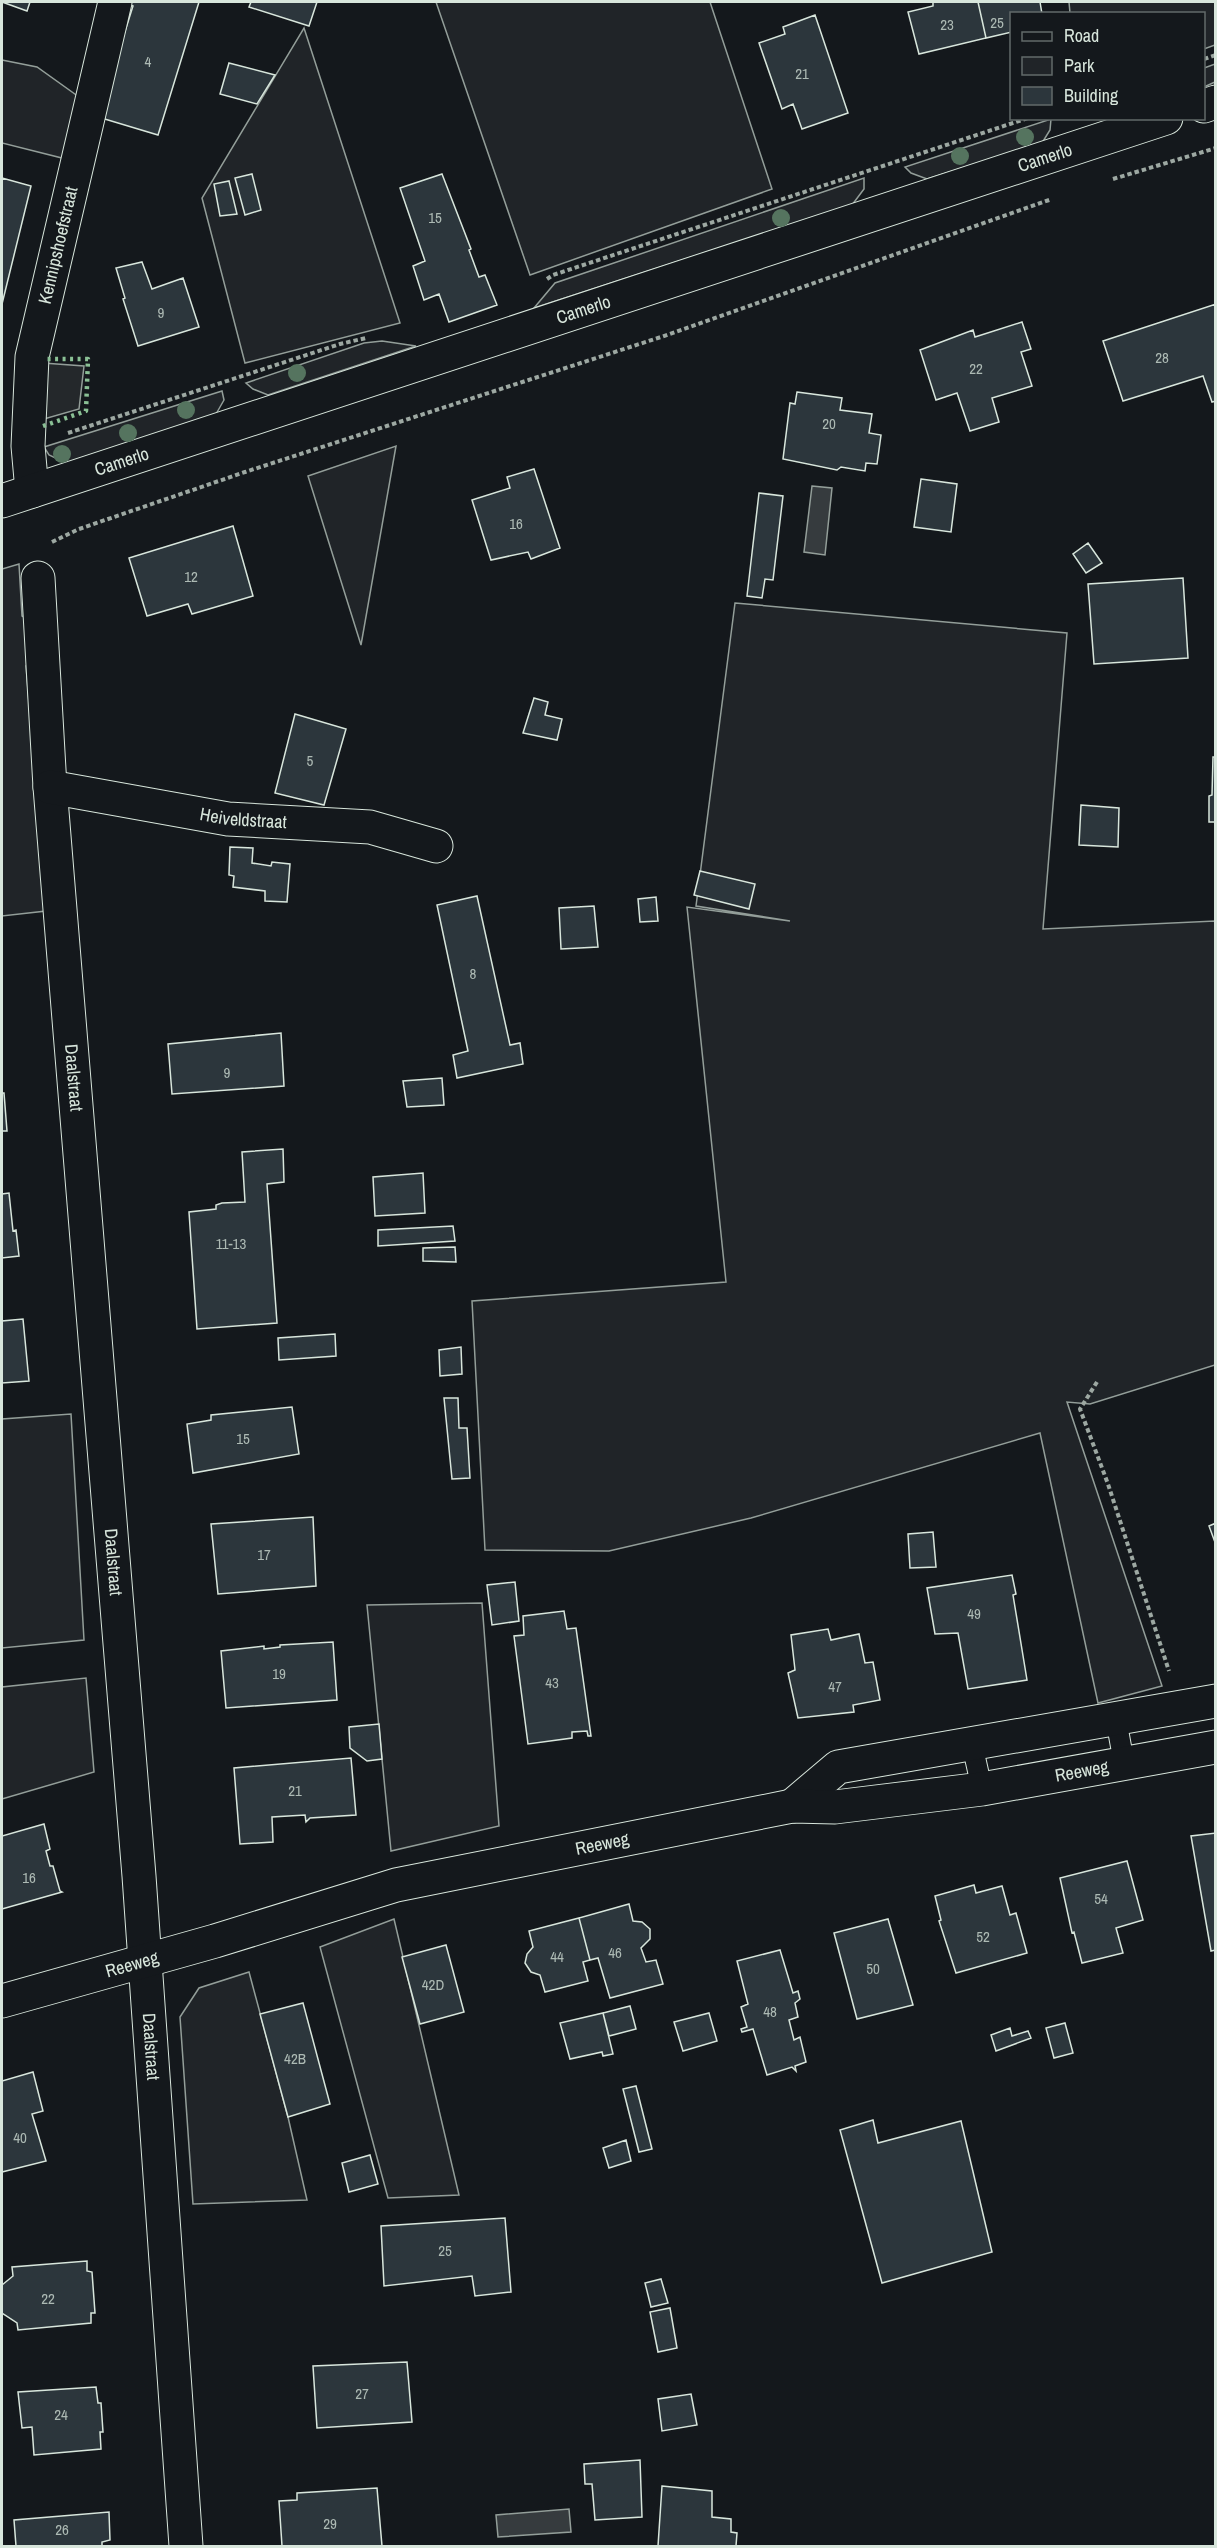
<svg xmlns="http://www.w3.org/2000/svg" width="1217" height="2548" font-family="'Archivo Narrow',sans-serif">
<rect width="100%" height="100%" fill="#14181c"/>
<path fill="#202428" stroke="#939e99" stroke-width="1.5" d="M436,2H710L772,189L530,275Z
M1069,2H1215V45L1204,49V14L1070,13Z
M304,28L400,323L245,363L202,198Z
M2,60L37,67L79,97L62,158L2,143Z
M1215,64V82L1204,87V68Z
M1051,119L1050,130L1042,143L927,179L911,173L905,167Z
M864,178V189L852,205L534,308L555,283Z
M382,341L416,346L268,395L253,389L246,383L364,343Z
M222,391L224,400L216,414L66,463L49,455L44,447Z
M396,446L361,645L308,476Z
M19,564L22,616L31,621L34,654L26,666L46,911L2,916V569Z
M735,603L1067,633L1043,929L1215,921V1365L1090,1404L1067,1402L1162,1686L1098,1703L1040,1433L751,1518L609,1551L485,1550L472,1301L726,1282L687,907L790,921L696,906Z
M71,1414L84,1640L2,1648V1419Z
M482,1603L499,1826L391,1851L367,1605Z
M86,1678L94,1772L2,1799V1687Z
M394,1919L459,2195L388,2198L320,1947Z
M249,1972L288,2117L307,2200L193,2204L180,2017L199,1988Z"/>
<path fill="#24282b" stroke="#939e99" stroke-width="1.5" d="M43,363L84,366L79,409L37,421Z"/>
<path fill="#363b3e" stroke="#939e99" stroke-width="1.5" d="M812,486L832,488L825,555L804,552Z
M569,2509L571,2532L498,2537L496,2515Z"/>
<path fill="#2c363c" stroke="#d8e6dc" stroke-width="1.5" d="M2,2H30L27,11Z
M128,2H199L158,135L98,117L133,6L127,4Z
M251,2H317L309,26L249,7Z
M933,2H978L986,38L919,54L908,12L933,6Z
M978,2H1040L1042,14H1012V32L986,38Z
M815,15L848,113L802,129L793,104L782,109L759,43L785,34L783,27Z
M229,63L275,75L257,104L220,94Z
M252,174L261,210L245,215L235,178Z
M442,174L471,249L469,250L479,277L485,275L497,305L449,322L439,294L424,300L413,266L425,261L400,188Z
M2,178L31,186L2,304Z
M229,181L237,214L220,216L214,184Z
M142,262L152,289L183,278L199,327L138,346L123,299L125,298L116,268Z
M1216,304V401L1212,402L1203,376L1123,401L1103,341Z
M1022,322L1031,349L1021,352L1032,386L992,398L999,422L970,431L957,393L936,400L920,350L973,330L975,337Z
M797,392L842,398L840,410L872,414L869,433L881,435L877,464L866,463L865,471L841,467L837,470L783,459L790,403L795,404Z
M534,469L560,548L531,559L528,552L491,560L472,500L510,488L507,477Z
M921,479L957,484L951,532L914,527Z
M759,493L783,496L773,580L765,579L762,598L747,596Z
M233,526L253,596L192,614L188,604L147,616L129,558Z
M1088,543L1102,563L1086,573L1073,554Z
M1183,578L1188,658L1094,664L1088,584Z
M534,698L548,702L545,715L562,719L557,740L523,733Z
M295,714L346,729L324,805L275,793Z
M1213,757H1216V822H1209V796L1212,795Z
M1081,805L1119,808L1118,847L1079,845Z
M230,847L253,848L252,863L271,866L272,862L290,864L287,902L265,901V891L233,887L234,876L229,875Z
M700,871L755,884L749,909L694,895Z
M477,896L510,1045L520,1043L523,1064L457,1078L453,1055L468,1051L437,905Z
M656,897L658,921L640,922L638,899Z
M594,906L598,947L561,949L559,908Z
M281,1033L284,1086L172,1094L168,1044Z
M442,1078L444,1105L407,1107L403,1081Z
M2,1093H4L7,1131H2Z
M283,1149L284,1182L267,1184L277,1323L197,1329L189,1212L216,1209V1205L222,1203L245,1202L242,1152Z
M423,1173L425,1213L375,1216L373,1177Z
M9,1193L13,1231L16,1230L19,1256L2,1258V1194Z
M453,1226L455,1241L378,1246V1230Z
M455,1247L456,1262L423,1261V1248Z
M23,1319L29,1381L2,1383V1321Z
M335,1334L336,1356L279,1360L278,1338Z
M461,1347L462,1374L440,1376L439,1350Z
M444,1398H458L459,1428H467L470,1478L452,1479Z
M292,1407L299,1454L193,1473L187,1424L211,1420V1415Z
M313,1517L316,1586L218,1594L211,1524Z
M1216,1523V1545L1209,1526Z
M933,1532L936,1567L910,1568L908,1534Z
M1012,1575L1016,1594L1013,1595L1027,1680L968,1689L958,1633L935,1634L927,1588Z
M515,1582L519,1621L492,1625L487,1585Z
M564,1611L567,1629L576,1628L591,1736H588L587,1731L572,1732V1738L528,1744L514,1636L524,1635L523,1616Z
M828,1629L831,1640L859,1634L865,1663L873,1662L880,1700L853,1705L854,1712L798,1718L788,1673L795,1670L791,1635Z
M333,1642L337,1700L226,1708L221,1651L264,1646V1649L280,1647V1645Z
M379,1724L382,1759L367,1761L350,1748L349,1727Z
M351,1758L356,1815L310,1818L306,1822L305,1815L272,1817L273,1842L240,1844L234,1768Z
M44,1824L50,1849L46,1851L50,1866H53L60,1891L62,1892L2,1909V1836Z
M1216,1833V1950L1211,1951L1191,1836Z
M1127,1861L1143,1920L1116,1928L1123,1953L1082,1963L1074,1932L1072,1933L1060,1878Z
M974,1885L976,1893L1002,1886L1010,1915L1016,1913L1027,1953L956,1973L939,1921L941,1920L935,1896Z
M629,1904L633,1921L642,1922L650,1929V1939L641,1948L646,1962L656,1960L663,1984L610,1998L598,1958L590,1960L579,1918Z
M579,1918L590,1960L583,1962L588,1981L545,1992L540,1975L531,1972L525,1963L527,1954L533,1947L529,1931Z
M888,1919L913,2005L857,2019L834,1933Z
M446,1945L464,2012L420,2024L402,1957Z
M780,1950L793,1993L798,1991L800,1999L795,2003L798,2017L789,2020L794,2040L800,2037L806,2062L795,2066L796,2071L792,2067L767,2075L753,2029L742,2032L741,2029L747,2027L741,2007L748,2004L737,1961Z
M303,2003L330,2104L288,2117L260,2014Z
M630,2006L636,2029L609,2036L603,2013Z
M603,2013L613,2054L603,2056L602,2052L570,2059L560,2023Z
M709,2013L717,2041L683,2051L674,2022Z
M1065,2023L1073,2053L1054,2058L1046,2028Z
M1010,2028L1012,2036L1028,2031L1031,2038L996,2051L991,2035Z
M33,2072L43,2111L32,2114L46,2161L2,2172V2081Z
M636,2086L652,2149L639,2152L623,2089Z
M873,2120L878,2143L961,2121L992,2252L882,2283L840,2130Z
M626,2140L631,2161L609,2168L603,2148Z
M370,2155L378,2184L349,2192L342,2163Z
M505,2218L511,2292L475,2296L472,2276L384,2286L381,2226Z
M87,2261V2271L92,2272L95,2313H91V2323L18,2330L17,2323L2,2313V2285L13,2276L12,2267Z
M661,2279L668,2303L651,2307L645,2283Z
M670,2308L677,2348L658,2352L650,2312Z
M407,2362L412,2422L317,2428L313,2366Z
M96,2387L98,2403H101L103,2432H100L101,2449L34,2455L32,2427L22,2428L18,2392Z
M691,2394L697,2425L662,2431L658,2399Z
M640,2460L642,2517L595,2520L592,2484H585L584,2464Z
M662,2486L712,2491V2517L731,2519V2532L737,2533L736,2546H658Z
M377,2488L382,2546H282L279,2501L297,2500V2493Z
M109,2512L110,2540L102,2542V2546H16L14,2520Z"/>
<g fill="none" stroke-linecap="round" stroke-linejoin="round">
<g stroke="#d8e6dc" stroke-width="22">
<path id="lane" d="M1116,1719L1124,1763
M972,1744L982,1789"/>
</g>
<g stroke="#d8e6dc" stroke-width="35">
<g id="street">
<path id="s1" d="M32,491L28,446L32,357L115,2"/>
<path id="s2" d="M38,578L50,787L139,1876L186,2546"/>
<path id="s3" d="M50,787L228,819L370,827L436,846"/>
<path d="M792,1806L838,1767L1216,1701"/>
<path id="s4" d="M2,2001L215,1941L396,1885L792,1806L835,1807L982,1789L1216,1747"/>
</g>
</g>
<g stroke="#d8e6dc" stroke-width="35">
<g id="secondary">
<path d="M1204,106L1216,102"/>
<path id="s5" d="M2,501L1166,118"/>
</g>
</g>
<path stroke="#9da8a2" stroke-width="4" stroke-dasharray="4.5 3" stroke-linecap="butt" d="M1204,59L1216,55
M1113,179L1216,148
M547,279L553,275L1028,118
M68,433L340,344L366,338
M52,542L79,529L245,472L661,337L1052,199
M1097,1382L1080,1409L1108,1484L1169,1671"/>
<use href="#lane" stroke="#14181c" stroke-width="20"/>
<use href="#street" stroke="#14181c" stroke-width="33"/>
<use href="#secondary" stroke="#14181c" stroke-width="33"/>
<path stroke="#8ac095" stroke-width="4.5" stroke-dasharray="3 4.5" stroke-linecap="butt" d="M43,426L86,411L88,359H46"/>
</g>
<g fill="#55745f">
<circle cx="1025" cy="137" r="9"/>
<circle cx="960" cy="156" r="9"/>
<circle cx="781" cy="218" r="9"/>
<circle cx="297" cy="373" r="9"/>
<circle cx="186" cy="410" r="9"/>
<circle cx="128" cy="433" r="9"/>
<circle cx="62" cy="454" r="9"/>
</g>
<g text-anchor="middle" stroke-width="4.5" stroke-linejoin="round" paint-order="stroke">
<g font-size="15" fill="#adbab4">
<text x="997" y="28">25</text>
<text x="947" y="30">23</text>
<text x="148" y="67">4</text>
<text x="802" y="79">21</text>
<text x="435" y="223">15</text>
<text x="161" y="318">9</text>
<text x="1162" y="363">28</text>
<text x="976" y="374">22</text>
<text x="829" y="429">20</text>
<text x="516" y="529">16</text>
<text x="191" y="582">12</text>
<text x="310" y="766">5</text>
<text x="473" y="979">8</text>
<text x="227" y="1078">9</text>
<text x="231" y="1249">11-13</text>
<text x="243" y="1444">15</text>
<text x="264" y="1560">17</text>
<text x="974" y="1619">49</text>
<text x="279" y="1679">19</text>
<text x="552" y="1688">43</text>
<text x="835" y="1692">47</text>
<text x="295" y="1796">21</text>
<text x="29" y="1883">16</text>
<text x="1101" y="1904">54</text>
<text x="983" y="1942">52</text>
<text x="615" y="1958">46</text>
<text x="557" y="1962">44</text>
<text x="873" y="1974">50</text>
<text x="433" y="1990">42D</text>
<text x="770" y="2017">48</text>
<text x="295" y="2064">42B</text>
<text x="20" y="2143">40</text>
<text x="445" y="2256">25</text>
<text x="48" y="2304">22</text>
<text x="362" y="2399">27</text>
<text x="61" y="2420">24</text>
<text x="330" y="2529">29</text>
<text x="62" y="2535">26</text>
</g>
<g font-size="18" fill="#d8e6dc" stroke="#14181c">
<text dy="6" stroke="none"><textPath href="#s5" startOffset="1098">Camerlo</textPath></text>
<text dy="6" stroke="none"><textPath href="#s1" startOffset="249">Kennipshoefstraat</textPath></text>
<text dy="6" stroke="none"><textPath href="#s5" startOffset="612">Camerlo</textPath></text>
<text dy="6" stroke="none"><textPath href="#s5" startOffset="126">Camerlo</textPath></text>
<text dy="6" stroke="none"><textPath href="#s3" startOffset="196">Heiveldstraat</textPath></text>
<text dy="6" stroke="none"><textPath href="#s2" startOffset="501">Daalstraat</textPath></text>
<text dy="6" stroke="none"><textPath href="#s2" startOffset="987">Daalstraat</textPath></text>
<text dy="6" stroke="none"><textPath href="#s4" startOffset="1107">Reeweg</textPath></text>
<text dy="6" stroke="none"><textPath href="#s4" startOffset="621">Reeweg</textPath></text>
<text dy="6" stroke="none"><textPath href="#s4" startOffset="135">Reeweg</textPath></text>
<text dy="6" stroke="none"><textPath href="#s2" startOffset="1473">Daalstraat</textPath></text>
</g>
</g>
<rect width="1217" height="2548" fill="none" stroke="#d8e6dc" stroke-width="6"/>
<rect x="1010" y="12" width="195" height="108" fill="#14181c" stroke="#626a69" stroke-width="1.5"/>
<rect x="1022" y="32" width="30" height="9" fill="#14181c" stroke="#626a69" stroke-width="1.5"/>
<text x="1064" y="42" font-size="18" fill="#d8e6dc">Road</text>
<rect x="1022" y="57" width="30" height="18" fill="#202428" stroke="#626a69" stroke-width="1.5"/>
<text x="1064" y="72" font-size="18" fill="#d8e6dc">Park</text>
<rect x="1022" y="87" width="30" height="18" fill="#2c363c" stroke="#626a69" stroke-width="1.5"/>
<text x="1064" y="102" font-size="18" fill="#d8e6dc">Building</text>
</svg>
